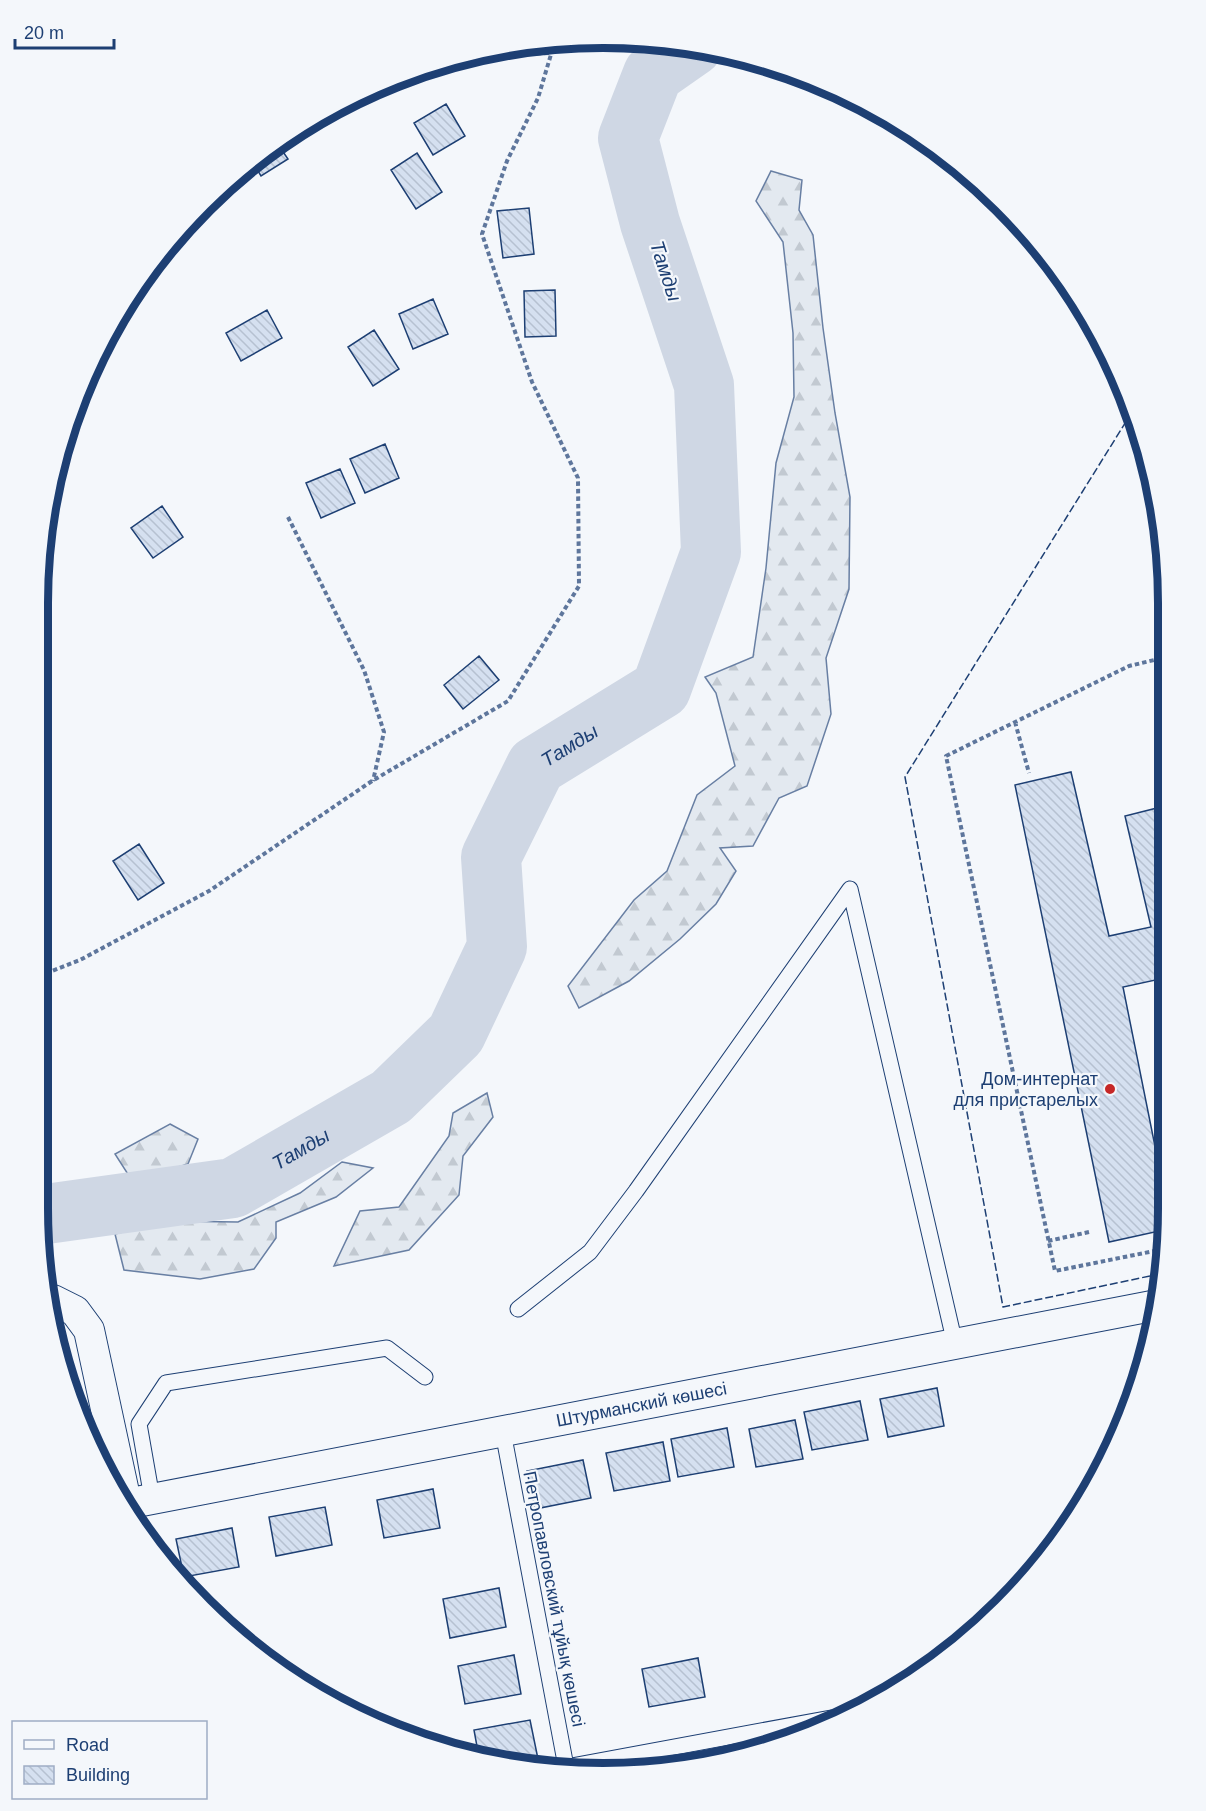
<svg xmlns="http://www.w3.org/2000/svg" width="1206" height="1811" font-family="Arial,sans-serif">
<defs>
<pattern id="forest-firs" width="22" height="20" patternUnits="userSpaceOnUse" patternTransform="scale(1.5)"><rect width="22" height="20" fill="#e3e9f0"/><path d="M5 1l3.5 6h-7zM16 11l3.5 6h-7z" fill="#c2c9d1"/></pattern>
<pattern id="building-back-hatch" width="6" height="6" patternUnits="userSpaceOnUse" patternTransform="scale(1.5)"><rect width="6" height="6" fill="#d5e0f0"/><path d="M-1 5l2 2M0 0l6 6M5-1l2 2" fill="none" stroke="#b6c1d1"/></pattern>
</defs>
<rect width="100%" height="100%" fill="#f4f7fb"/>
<path fill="url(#forest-firs)" stroke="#687fa3" stroke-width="1.5" d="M771,171L802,180L799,210L813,235L823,328L835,413L850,497L849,589L826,658L831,714L807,786L779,798L753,846L720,848L736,871L716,904L680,939L629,981L579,1008L568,986L634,900L667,871L697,795L735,766L716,693L705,677L753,657L766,568L776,463L794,397L793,333L783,242L756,201Z
M487,1093L493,1117L463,1156L459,1195L409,1250L334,1266L360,1211L399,1207L449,1136L453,1113Z
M170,1124L198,1139L188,1164L156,1174L131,1179L115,1154Z
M342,1162L373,1168L336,1197L276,1222V1238L254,1269L200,1279L124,1270L115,1234L164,1221L238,1222L300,1193Z"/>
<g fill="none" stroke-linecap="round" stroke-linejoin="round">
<path stroke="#cfd7e4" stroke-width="60" id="s1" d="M39,1215L233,1188L391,1097L456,1034L497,947L491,857L536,766L661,689L711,552L704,385L650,223L628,138L653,74L693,46"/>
</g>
<path fill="url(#building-back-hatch)" stroke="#1d3f73" stroke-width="1.5" d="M446,104L465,136L433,155L414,123Z
M277,143L288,159L261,176L252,161Z
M417,153L442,192L416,209L391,170Z
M529,208L534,254L503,258L497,211Z
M555,290L556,336L525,337L524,291Z
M433,299L448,334L413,349L399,314Z
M267,310L282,338L241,361L226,333Z
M374,330L399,369L373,386L348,347Z
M385,444L399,478L365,493L350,459Z
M340,469L355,503L321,518L306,483Z
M162,506L183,537L153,558L131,528Z
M479,656L499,680L463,709L444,685Z
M1071,772L1109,936L1151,927L1125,816L1161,807L1166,827L1165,978L1123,987L1164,1191V1230L1109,1242L1015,785Z
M139,844L164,883L138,900L113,861Z
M39,1003H41L50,1039L39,1042Z
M937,1388L944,1426L888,1437L880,1399Z
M860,1401L868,1440L812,1450L804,1412Z
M795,1420L803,1459L756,1467L749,1429Z
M727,1428L734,1467L678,1477L671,1439Z
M663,1442L670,1481L614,1491L606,1453Z
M583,1460L591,1498L535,1509L527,1471Z
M433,1489L440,1528L384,1538L377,1500Z
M325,1507L332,1545L276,1556L269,1517Z
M232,1528L239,1567L184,1577L176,1539Z
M499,1588L506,1627L450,1638L443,1599Z
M514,1655L521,1694L465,1704L458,1666Z
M698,1658L705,1697L649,1707L642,1669Z
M530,1720L538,1759L521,1762L478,1752L474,1730Z"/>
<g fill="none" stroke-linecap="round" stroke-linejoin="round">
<g stroke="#1d3f73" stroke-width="17">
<path id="lane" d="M518,1309L590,1252L636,1191L850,889L955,1344
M503,1432L567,1772
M152,1498L139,1424L166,1383L387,1348L425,1377
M566,1767L831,1718"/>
</g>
<g stroke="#1d3f73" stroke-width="32">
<g id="street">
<path d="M53,1300L75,1311L89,1330L128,1511"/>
<path id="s2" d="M126,1504L1157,1305"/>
</g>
</g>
<path stroke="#5e769c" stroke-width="4" stroke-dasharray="4.5 3" stroke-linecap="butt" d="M492,51L516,54L551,53
M288,517L364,670L384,732L373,781
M1015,722L1029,773
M39,976L80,960L209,891L372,781L508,701L579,586L578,478L532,382L482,234L507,161L538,98L555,41
M1158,1020L1165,1019
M1048,1241L1089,1232
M1164,1249L1055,1271L946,756L1129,666L1167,657"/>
<use href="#lane" stroke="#f4f7fb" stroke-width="15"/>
<use href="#street" stroke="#f4f7fb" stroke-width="30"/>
<path stroke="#1d3f73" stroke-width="1.5" stroke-dasharray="8 3" stroke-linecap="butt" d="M1132,412L905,777L1003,1307L1164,1273"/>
</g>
<circle fill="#c62828" stroke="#f4f7fb" stroke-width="2" cx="1110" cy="1089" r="6"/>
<g text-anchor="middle" stroke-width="4.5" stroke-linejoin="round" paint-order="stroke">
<g font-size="18" fill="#1d3f73" stroke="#f4f7fb" text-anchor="end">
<text x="1098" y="1085">Дом-интернат<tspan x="1098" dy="21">для пристарелых</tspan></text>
</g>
<g font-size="18" fill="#1d3f73" stroke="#f4f7fb">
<text dy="6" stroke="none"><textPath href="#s2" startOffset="525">Штурманский көшесі</textPath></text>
<text transform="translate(554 1599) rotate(79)" y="6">Петропавловский тұйық көшесі</text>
</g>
<g font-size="20" font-style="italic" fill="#1d3f73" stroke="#f4f7fb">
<text transform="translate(666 271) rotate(72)" y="7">Тамды</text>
<text dy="7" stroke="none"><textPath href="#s1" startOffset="796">Тамды</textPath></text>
<text dy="7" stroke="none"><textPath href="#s1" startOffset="274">Тамды</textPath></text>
</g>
</g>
<path d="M0 0H1206V1811H0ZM603 48H603A555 555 0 0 1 1158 603V1208A555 555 0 0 1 603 1763H603A555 555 0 0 1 48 1208V603A555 555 0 0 1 603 48Z" fill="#f4f7fb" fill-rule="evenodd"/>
<path fill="none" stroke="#1d3f73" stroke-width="8" d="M603 48H603A555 555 0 0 1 1158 603V1208A555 555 0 0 1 603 1763H603A555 555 0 0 1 48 1208V603A555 555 0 0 1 603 48Z"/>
<rect x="12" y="1721" width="195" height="78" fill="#f4f7fb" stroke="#9eadc5" stroke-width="1.5"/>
<rect x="24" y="1740" width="30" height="9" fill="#f4f7fb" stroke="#9eadc5" stroke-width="1.5"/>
<text x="66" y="1751" font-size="18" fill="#1d3f73">Road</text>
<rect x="24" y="1766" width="30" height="18" fill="url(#building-back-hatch)" stroke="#9eadc5" stroke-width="1.5"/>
<text x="66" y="1781" font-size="18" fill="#1d3f73">Building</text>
<path d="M15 39v9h99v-9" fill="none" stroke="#1d3f73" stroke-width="3"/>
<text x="24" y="39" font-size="18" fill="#1d3f73" stroke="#f4f7fb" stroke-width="4.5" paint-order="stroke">20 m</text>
</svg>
